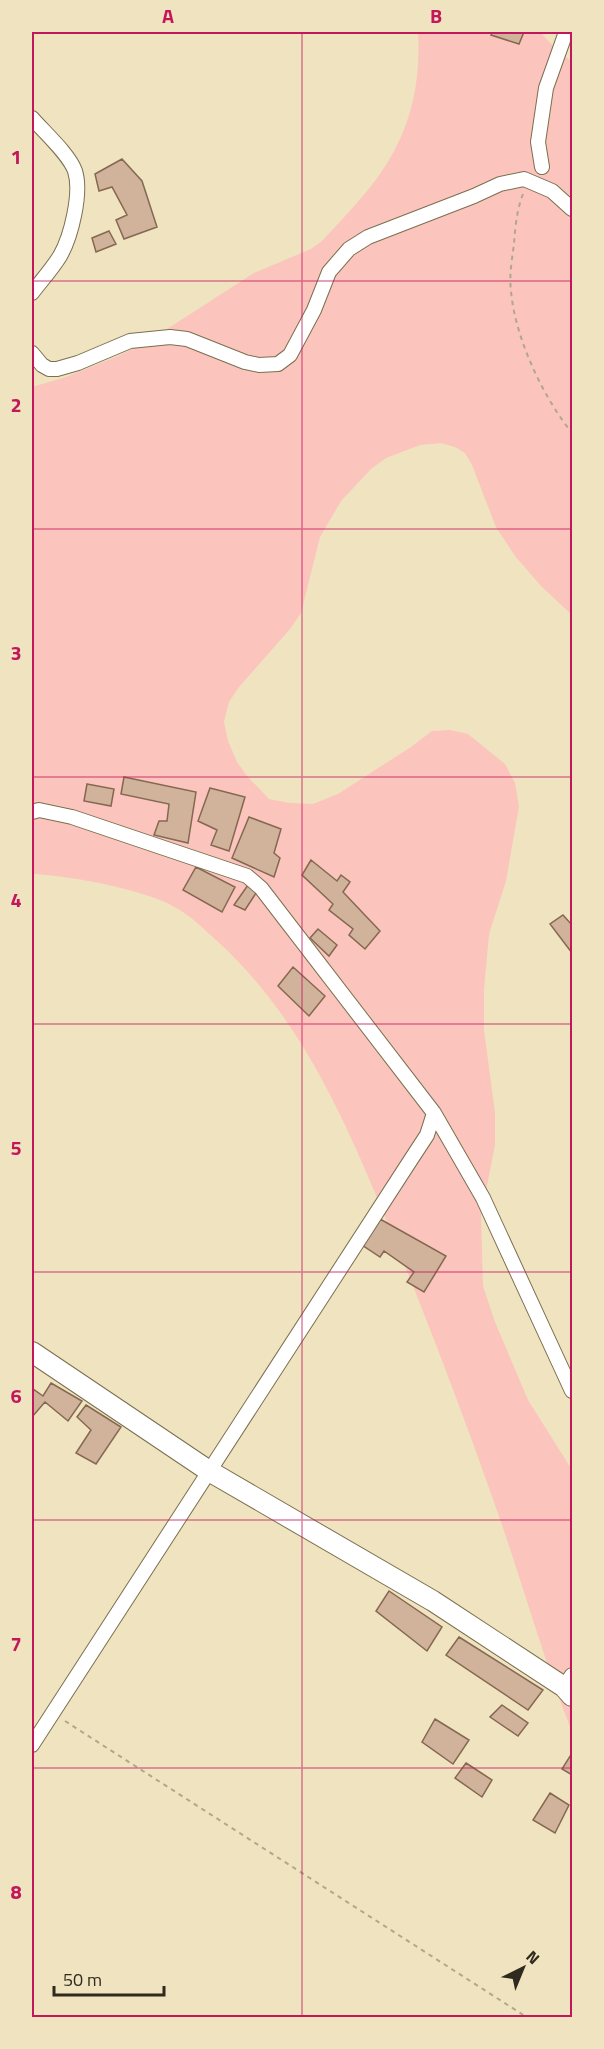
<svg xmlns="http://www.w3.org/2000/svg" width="604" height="2049" font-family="'Titillium Web',sans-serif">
<rect width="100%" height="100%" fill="#f0e3c0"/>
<path fill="#fbc4bc" d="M418,32H540L554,47L572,62V615L542,587L515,556L496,527L472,465L465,453L455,447L441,443L420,445L386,458L371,469L341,501L320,537L301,613L290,629L239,687L229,702L224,722L228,741L237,762L247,776L269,799L290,803L313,804L338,794L411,747L432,731L450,730L468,734L505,764L515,783L519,806L506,881L489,934L484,989V1030L495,1113V1145L481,1216L483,1286L495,1322L528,1400L572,1470V1732C545,1663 525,1592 501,1522C468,1427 432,1332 394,1239C350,1131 304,1019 216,940C204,929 192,917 178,909C150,890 66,875 32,874V387L66,377L116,357L150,340L254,273L311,249L323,240C344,217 369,192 386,165C412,125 421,78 418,32Z"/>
<path fill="#d1b29b" stroke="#846852" stroke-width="1.5" d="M493,32H524L519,44L491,35Z
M122,159L142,181L157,227L124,239L116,220L127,215L112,187L99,191L95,174Z
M109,231L116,244L96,252L92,238Z
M124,777L196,792L188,843L154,835L159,821H167L169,804L121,794Z
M87,784L114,789L111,806L84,801Z
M210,788L245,797L229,851L211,845L217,830L198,821Z
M249,817L281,829L274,853L280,858L274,877L232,858Z
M311,860L337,881L341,875L350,882L343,892L380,931L365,949L349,935L353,929L329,910L333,904L302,875Z
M196,867L235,887L222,912L183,890Z
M248,885L258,890L245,910L234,905Z
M563,915L572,925V953L550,924Z
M318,929L337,945L329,956L310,938Z
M293,967L325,996L309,1016L278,986Z
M380,1219L446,1256L424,1292L407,1282L414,1272L384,1251L380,1257L362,1245Z
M51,1383L82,1401L68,1421L45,1402L32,1417V1392L33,1389L43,1396Z
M86,1405L121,1427L96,1464L76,1453L91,1430L77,1417Z
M389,1591L442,1627L427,1651L376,1611Z
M459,1637L543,1690L528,1710L446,1655Z
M502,1705L528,1723L518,1736L490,1717Z
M435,1719L469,1740L453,1764L422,1742Z
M572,1753V1775L562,1769Z
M466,1763L492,1780L482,1797L455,1778Z
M550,1793L569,1805L555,1833L533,1820Z"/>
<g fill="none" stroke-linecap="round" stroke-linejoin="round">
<g stroke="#7b6f4f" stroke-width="16">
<path id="street" d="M32,118C44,132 69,154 75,171C82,193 71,237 60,256C52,269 41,281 32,293
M542,167L538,142L546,88L566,32
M32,353L42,365L49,369H57L78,363L130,341L170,337L187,339L245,362L259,365L278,364L290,355L314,310L329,272L349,249L368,237L474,196L500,184L524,179L552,191L572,209
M32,812L39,810L72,817L247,876L261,888L434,1113L427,1135L410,1161L32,1745
M434,1113L483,1198L572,1391
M564,1687L572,1675"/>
</g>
<g stroke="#7b6f4f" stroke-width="22">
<path id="secondary" d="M32,1352L209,1471L433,1601L564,1687L572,1696"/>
</g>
<path stroke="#b1a78b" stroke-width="2" stroke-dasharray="4.5 4.5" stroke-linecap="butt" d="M523,194C517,209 515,228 514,244C512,259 509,276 511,291C515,338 543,397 572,433
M65,1721L528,2018"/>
<use href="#street" stroke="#fff" stroke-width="14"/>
<use href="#secondary" stroke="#fff" stroke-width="20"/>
</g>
<path fill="none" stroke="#c2185b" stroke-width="1.5" stroke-opacity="0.55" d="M302,32V2018M32,281H572M32,529H572M32,777H572M32,1024H572M32,1272H572M32,1520H572M32,1768H572"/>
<rect width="604" height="2049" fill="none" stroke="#f0e3c0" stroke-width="66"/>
<g transform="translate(523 1968) rotate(43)" stroke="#f0e3c0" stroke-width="4.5" paint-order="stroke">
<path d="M0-4.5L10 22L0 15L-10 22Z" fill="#2f2a1d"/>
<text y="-9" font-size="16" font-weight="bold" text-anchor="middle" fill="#2f2a1d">N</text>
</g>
<path d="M54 1986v9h110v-9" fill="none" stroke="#2f2a1d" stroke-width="3"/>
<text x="63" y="1986" font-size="18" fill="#2f2a1d" stroke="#f0e3c0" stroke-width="4.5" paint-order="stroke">50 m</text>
<rect x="33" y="33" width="538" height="1983" fill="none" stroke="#c2185b" stroke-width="2"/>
<g font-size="20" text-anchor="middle" font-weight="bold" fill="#c2185b">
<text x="168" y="23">A</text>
<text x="436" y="23">B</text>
<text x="16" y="164">1</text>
<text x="16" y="412">2</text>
<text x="16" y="660">3</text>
<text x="16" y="907">4</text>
<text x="16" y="1155">5</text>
<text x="16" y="1403">6</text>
<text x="16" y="1651">7</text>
<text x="16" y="1899">8</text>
</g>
</svg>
